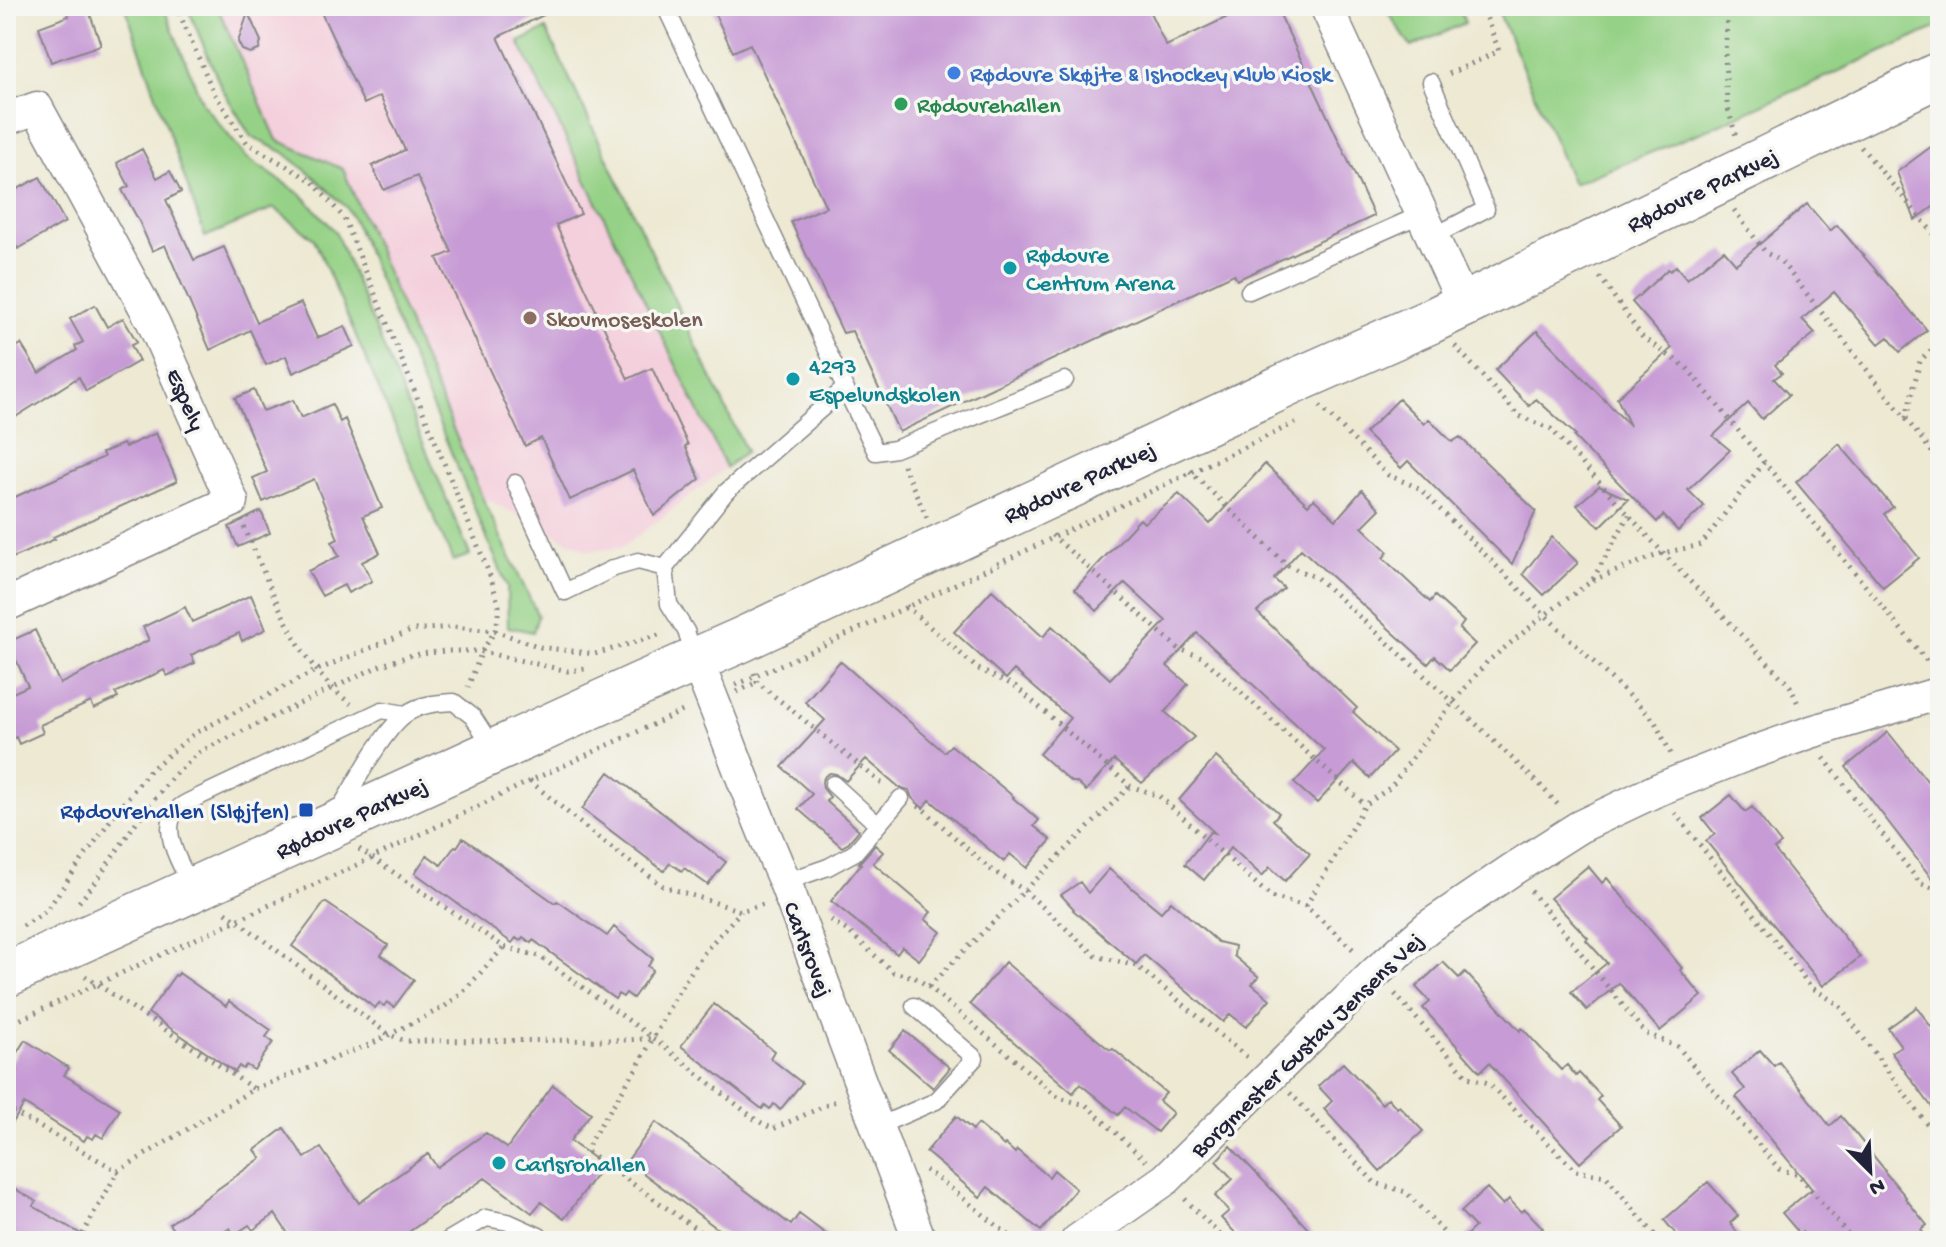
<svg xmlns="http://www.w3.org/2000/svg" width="1946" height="1247" font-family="'Gochi Hand',sans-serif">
<rect width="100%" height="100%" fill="#f6f6f2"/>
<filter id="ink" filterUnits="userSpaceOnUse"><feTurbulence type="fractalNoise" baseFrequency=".0125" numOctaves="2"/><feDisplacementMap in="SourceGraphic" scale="16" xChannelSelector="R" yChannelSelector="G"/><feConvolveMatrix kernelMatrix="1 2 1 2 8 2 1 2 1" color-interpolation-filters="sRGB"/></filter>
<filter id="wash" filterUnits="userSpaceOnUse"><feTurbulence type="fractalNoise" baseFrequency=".006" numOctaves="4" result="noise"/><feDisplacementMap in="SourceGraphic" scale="32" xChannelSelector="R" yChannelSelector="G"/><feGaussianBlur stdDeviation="1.8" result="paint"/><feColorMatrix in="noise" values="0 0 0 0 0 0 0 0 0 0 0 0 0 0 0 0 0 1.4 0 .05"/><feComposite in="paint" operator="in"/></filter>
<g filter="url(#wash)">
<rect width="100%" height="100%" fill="#ede9d3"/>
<path fill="#f4cfdc" d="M217,6H502L726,468L622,548L588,551L482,497L343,169L277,140Z"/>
<path fill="#95d186" stroke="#5c7a60" stroke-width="2" d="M125,6H163L203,104L246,157L303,196L335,231L470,555L453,561L314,239L274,208L205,237Z
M187,6H217L277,140L343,169L482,497L538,616L533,632L508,627L507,586L356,225L347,208L314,177L283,152L251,137L221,87Z
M1384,6H1459L1465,23L1411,47Z
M1496,6H1940V26L1704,131L1573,184Z
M546,29L746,451L726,468L519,42Z"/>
<g id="blocks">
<path fill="#c79bd5" d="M66,6H87L101,45L51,62L39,27L69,16Z
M318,6H562L498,37L581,214L556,225L628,379L652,368L688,445L685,446L700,479L654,516L633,470L570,500L541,438L525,446L437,258L452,252L417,176L384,190L372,166L405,150L380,96L364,104Z
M711,6H1147L1166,46L1251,6H1276L1374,216L1237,280L1234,274L899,432L852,331L843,333L791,222L826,207L750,44L733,52Z
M248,13L261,41L259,50L250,53L242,50L238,42Z
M1940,140V202L1915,220L1897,172Z
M142,149L157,178L170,171L181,192L166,200L194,260L224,247L257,322L301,303L317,338L345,326L354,346L293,373L286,356L266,365L250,330L210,350L165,245L152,251L140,223L122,190L129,186L117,163Z
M40,177L65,222L18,249L6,228V195Z
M1807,204L1830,231L1837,225L1927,330L1900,352L1888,337L1879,344L1834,292L1802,319L1815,333L1775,365L1782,373L1774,379L1789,395L1762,419L1748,403L1713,436L1730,450L1688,490L1704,506L1678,531L1663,515L1657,522L1574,437L1576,435L1536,399L1529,406L1495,370L1537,331L1630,426L1617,398L1672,348L1632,302L1668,269L1670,271L1676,266L1687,279L1724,250L1736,264Z
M95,305L107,327L123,318L137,342L131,345L139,361L86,391L79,377L6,423V353L21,344L39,373L77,350L75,346L83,342L70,319Z
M254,390L263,411L293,400L301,418L332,404L340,422L345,419L382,508L363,516L380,553L362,562L372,581L348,593L344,585L322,596L308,571L339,556L332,542L338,539L314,479L263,502L253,478L267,472L235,398Z
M1399,399L1424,424L1429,419L1452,442L1460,437L1536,511L1512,564L1408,461L1401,468L1365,433Z
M156,433L177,481L53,537L55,539L6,561V501L104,457L102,453L123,444L125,447Z
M1839,444L1893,507L1884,514L1919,558L1883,587L1796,482Z
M1265,464L1308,505L1314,499L1336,520L1362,490L1380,509L1362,527L1388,552L1383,558L1430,602L1435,596L1464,622L1459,629L1475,644L1450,670L1435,656L1428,664L1301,549L1274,579L1284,588L1257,612L1357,708L1353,712L1395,751L1370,778L1354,763L1317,803L1294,783L1324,750L1197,633L1167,666L1188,684L1165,712L1194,737L1142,783L1114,760L1086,791L1076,782H1071L1039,754L1070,718L1014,670L1006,679L954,632L992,590L1043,637L1052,626L1110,679L1166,621L1125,583L1097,611L1075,589L1140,519L1144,523L1179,494L1210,524Z
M1599,486L1628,499L1600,527L1577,505Z
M261,511L270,533L238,547L229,527Z
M1552,537L1578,563L1544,595L1523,574Z
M251,595L266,629L242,641L239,633L191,655L195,663L167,676L164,670L115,693L118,698L94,709L91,702L40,725L43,733L19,744L16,737L6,741V696L28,686L8,642L35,630L60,684L149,640L143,627L185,607L192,622Z
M840,661L944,752L951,745L1014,797L1013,798L1039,820L1034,826L1051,840L1027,868L1010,854L1004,862L930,800L923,808L912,798L909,790L899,787L866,759L846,781L836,774L830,773L825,776L822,782L823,788L830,797L826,801L859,830L847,844L842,847L798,809L812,794L782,767L825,720L805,702Z
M1888,732L1940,797V889L1846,767Z
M1216,757L1279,813L1273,820L1310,854L1285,881L1270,867L1262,876L1231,847L1204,880L1185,864L1210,832L1215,833L1179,800Z
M609,772L726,862L708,885L684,868L682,871L670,863L664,871L582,809Z
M1731,795L1745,812L1752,807L1781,844L1774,849L1860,957L1823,986L1706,841L1715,834L1702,818Z
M463,838L555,903L557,901L559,902L607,936L614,927L653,959L648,966L653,970L633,998L626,993L623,997L618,994L615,999L533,940L531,943L523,937L520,941L516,938L512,943L415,873L427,855L441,865L455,846L457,847Z
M875,845L883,852L873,863L931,912L925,919L941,932L919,960L902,947L897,954L831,901L861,864L859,863Z
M1588,866L1602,883L1607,878L1682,968L1680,970L1702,996L1660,1031L1619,983L1587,1010L1571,992L1607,963L1586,940L1588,938L1550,898Z
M1109,869L1161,912L1171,901L1218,942L1235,946L1234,956L1259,977L1252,984L1270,999L1246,1027L1230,1014L1223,1022L1144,955L1136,964L1073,910L1074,909L1061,895L1080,882L1088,893Z
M325,902L388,945L381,955L414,980L394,1007L387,1002L384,1006L379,1003L375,1008L292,946Z
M1005,962L1106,1047L1111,1050L1113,1049L1166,1093L1159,1101L1173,1113L1157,1132L1125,1107L1118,1115L1080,1084L1073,1093L970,1004Z
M1443,962L1459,978L1465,972L1520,1031L1522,1028L1561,1070L1567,1065L1576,1076L1579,1073L1601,1096L1597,1100L1621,1126L1580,1163L1489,1063L1480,1072L1423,1008L1430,1002L1416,987Z
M179,973L226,1006L229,1001L271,1030L266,1037L273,1042L254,1070L246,1065L243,1069L239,1066L235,1072L148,1013L175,975L177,976Z
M714,1004L774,1051L770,1058L802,1083L780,1110L774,1104L770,1109L765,1105L762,1109L681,1046Z
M1917,1007L1931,1027L1940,1021V1118L1891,1052L1901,1046L1888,1028Z
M905,1031L950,1068L933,1088L889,1050Z
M25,1040L69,1068L64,1075L120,1109L103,1138L96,1134L93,1139L87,1136L84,1141L24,1104L6,1134V1070Z
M1760,1050L1774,1066L1779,1062L1830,1126L1841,1116L1885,1170L1884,1171L1906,1197L1905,1198L1927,1225L1921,1230L1930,1241H1809L1802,1232L1800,1234L1782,1213L1812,1189L1736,1097L1745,1089L1732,1074Z
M1343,1063L1382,1104L1388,1098L1397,1108L1399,1106L1423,1131L1380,1171L1324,1109L1332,1101L1318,1086Z
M553,1085L591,1113L570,1141L603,1165L564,1219L541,1202L532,1213L485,1178L396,1241H293L275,1214L253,1230L249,1225L234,1235L230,1228L211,1241H181L169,1224L261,1158L255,1150L284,1128L305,1158L321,1148L359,1203L428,1154L437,1167L486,1133L507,1148Z
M956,1116L973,1130L978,1124L1004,1146L1005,1144L1015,1153L1017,1150L1049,1177L1054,1170L1076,1189L1041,1231L988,1187L980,1197L926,1152Z
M656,1122L791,1225L799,1214L835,1241H734L627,1161Z
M1230,1146L1278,1196L1319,1241H1243L1221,1218L1229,1211L1215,1196L1233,1179L1216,1161Z
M1708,1182L1738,1216L1730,1223L1744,1241H1682L1664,1220Z
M6,1184L36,1201L33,1206L93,1241H6Z
M1487,1188L1503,1205L1509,1199L1521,1212L1525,1209L1543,1228L1540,1230L1550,1241H1460L1475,1227L1461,1212Z"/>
</g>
</g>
<g filter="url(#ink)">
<use href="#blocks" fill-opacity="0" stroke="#888687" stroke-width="2"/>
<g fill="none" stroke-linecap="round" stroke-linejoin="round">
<g stroke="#888687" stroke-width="19">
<path id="lane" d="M665,6L845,388L726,492L665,568L669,604L686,631L695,658
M1431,82L1486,209L1432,237
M1249,291L1422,214
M845,388L876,452L895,449L1065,380
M515,483L565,592L614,568L638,561L665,568
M833,784L878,825
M338,812C353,787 384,729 406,714C420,704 437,703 454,702L473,717L494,749
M785,882L828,867L854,853L901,798
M193,889C183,869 158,830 177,810C180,806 184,804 188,802L382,710L405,714
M876,1127L936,1101L975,1058L914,1006
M447,1241L486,1218L508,1222L539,1236L540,1241"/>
</g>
<g stroke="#888687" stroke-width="35">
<path id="street" d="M1326,6L1464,305
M6,119L37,108L153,322L232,501L6,605
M696,659C727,733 752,809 785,882L920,1241
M1077,1241L1166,1179L1376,972L1428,927L1513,869L1579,827L1657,790L1743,756L1811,732L1940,693"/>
</g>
<g stroke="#888687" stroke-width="47">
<path id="secondary" d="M6,975L641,684L741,640L1295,381L1431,321L1940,74"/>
</g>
<path stroke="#888687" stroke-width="5" stroke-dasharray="2 6" stroke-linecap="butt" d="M176,6L214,93L247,143L312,181L344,218L491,578L499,606L497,624L495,631L482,651L468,687
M1728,6L1725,53L1727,105L1736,136
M1449,74L1499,51L1482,6
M1861,147L1940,241
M1734,210L1766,253L1780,260L1940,462
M1600,277L1643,338L1687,368L1931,666
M1455,346L1519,416L1551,429L1663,553L1790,686L1799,706
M1320,406L1388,475L1419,488L1545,615L1654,720L1671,754
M1906,418L1920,361L1940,341
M903,465L927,518
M1190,471L1288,566L1317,578L1453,702L1541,786L1560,807
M244,527C272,588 295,663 351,704
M1052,535L1179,649L1202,657L1365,805
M1593,579L1629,515
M906,606L978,669L1015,686L1130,786L1159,796L1271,897L1306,906L1356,952
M754,673L757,682L885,786
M736,685L907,607L1295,423
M737,692L757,682
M1824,758L1920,883L1940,891
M530,781L597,837L663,886L741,911L764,904
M918,806L922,808L990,869L1024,890L1096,956L1137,966L1249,1059
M1675,813L1811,987L1839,1005L1940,1142
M359,849L504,947L539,956L653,1038L756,1120L773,1129L838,1100
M1531,891L1645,1033L1678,1047L1779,1169L1799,1175L1853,1241
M79,902L95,883L137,821L174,775L201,751L379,666L412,655L445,651H478L568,671L585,669
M1306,906L1365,805L1391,787L1453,702L1487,662L1545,615L1593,580L1663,553L1701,545L1764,462
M226,912L388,1034L405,1041L628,1040L653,1038
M831,920L849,932L893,972L914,977L928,986L1059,1098L1086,1105L1146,1161
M23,926L46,911L114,815L149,771L195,733L315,671L413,630L453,627L495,631L540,647L595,654L659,635
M85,976L254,1089
M929,986L1130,786
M1395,994L1468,1077L1488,1083L1576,1171L1606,1176L1660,1241
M6,1026L372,858L530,781L687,709
M1290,1093L1375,1183L1406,1192L1452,1241
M6,1108L118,1171L254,1089L369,1045L444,1007L462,993L504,947
M925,1170L943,1182L1016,1241
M1185,1199L1226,1241
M79,1241L118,1171
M713,1241L588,1152L590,1141L638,1066L679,990L706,950L741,911"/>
<use href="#lane" stroke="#fff" stroke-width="16"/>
<use href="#street" stroke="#fff" stroke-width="32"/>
<use href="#secondary" stroke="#fff" stroke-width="44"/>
</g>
</g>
<circle fill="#3f7fe0" stroke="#f6f6f2" stroke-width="3" cx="954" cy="73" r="8"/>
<circle fill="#2e9e5b" stroke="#f6f6f2" stroke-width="3" cx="901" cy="104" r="8"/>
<g fill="#0f9aa8" stroke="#f6f6f2" stroke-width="3">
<circle cx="1010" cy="268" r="8"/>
<circle cx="793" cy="379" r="8"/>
<circle cx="499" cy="1163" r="8"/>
</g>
<circle fill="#8d6e63" stroke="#f6f6f2" stroke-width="3" cx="530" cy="318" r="8"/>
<rect fill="#1a4fb4" stroke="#f6f6f2" stroke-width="3" x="298" y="802" width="16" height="16" rx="4"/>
<g text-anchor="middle" stroke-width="7" stroke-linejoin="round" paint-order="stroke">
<g font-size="24" fill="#366cbe" stroke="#f6f6f2" text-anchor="start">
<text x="970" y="81">Rødovre Skøjte &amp; Ishockey Klub Kiosk</text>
</g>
<g font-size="24" fill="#27864d" stroke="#f6f6f2" text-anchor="start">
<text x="917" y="112">Rødovrehallen</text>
</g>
<g font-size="24" fill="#22223b" stroke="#f6f6f2">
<text transform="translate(1702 189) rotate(-26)" y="8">Rødovre Parkvej</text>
<text transform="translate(187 399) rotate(66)" y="8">Espely</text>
<text transform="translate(1079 481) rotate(-25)" y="8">Rødovre Parkvej</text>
<text transform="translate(351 817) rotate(-25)" y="8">Rødovre Parkvej</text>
<text transform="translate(809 949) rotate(69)" y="8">Carlsrovej</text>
<text transform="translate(1306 1044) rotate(-44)" y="8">Borgmester Gustav Jensens Vej</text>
</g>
<g font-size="24" fill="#0d838f" stroke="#f6f6f2" text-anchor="start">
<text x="1026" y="262">Rødovre<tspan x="1026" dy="28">Centrum Arena</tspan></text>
<text x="809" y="373">4293<tspan x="809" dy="28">Espelundskolen</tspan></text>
<text x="515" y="1171">Carlsrohallen</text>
</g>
<g font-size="24" fill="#785e54" stroke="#f6f6f2" text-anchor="start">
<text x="546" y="326">Skovmoseskolen</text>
</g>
<g font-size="24" fill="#164399" stroke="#f6f6f2" text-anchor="end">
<text x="290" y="818">Rødovrehallen (Sløjfen)</text>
</g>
</g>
<rect width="1946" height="1247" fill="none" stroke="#f6f6f2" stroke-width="32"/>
<g transform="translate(1870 1171) rotate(156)" stroke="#f6f6f2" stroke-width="6" paint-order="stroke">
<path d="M0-6L14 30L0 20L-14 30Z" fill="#22223b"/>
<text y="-12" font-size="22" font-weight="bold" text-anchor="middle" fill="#22223b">N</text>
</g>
</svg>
